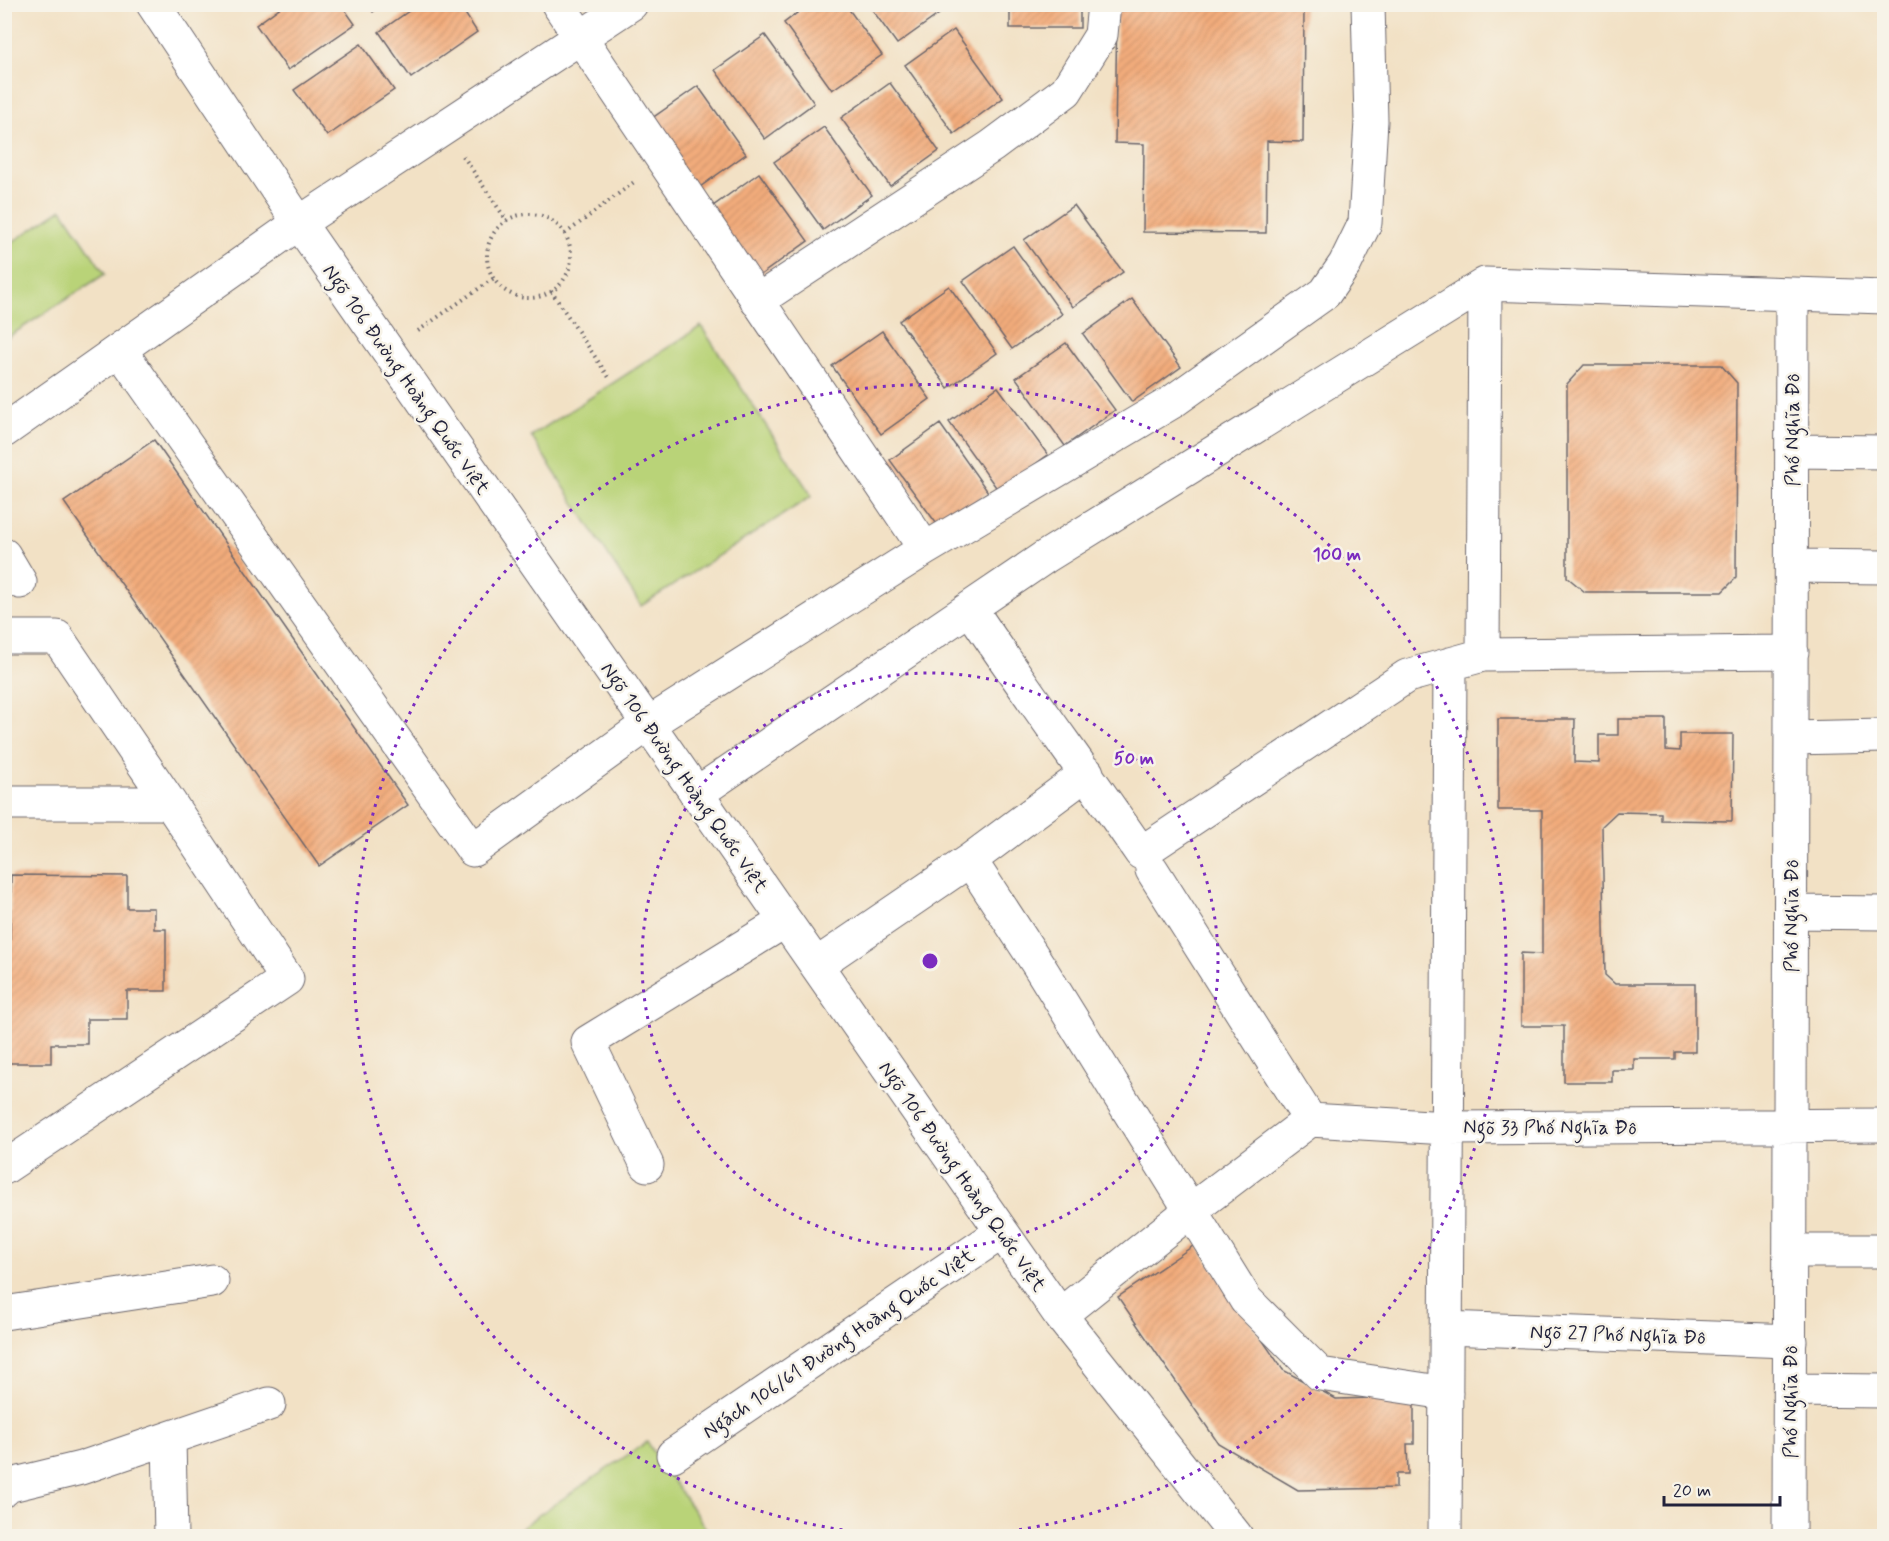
<svg xmlns="http://www.w3.org/2000/svg" width="1889" height="1541" font-family="Mynerve,sans-serif">
<defs>
<pattern id="building-hatch" width="6" height="6" patternUnits="userSpaceOnUse" patternTransform="scale(1.5)"><rect width="6" height="6" fill="#f2ac7b"/><path d="M-1 1l2-2M0 6l6-6M5 7l2-2" fill="none" stroke="#cf946b"/></pattern>
</defs>
<rect width="100%" height="100%" fill="#f7f3e8"/>
<filter id="ink" filterUnits="userSpaceOnUse"><feTurbulence type="fractalNoise" baseFrequency=".0167" numOctaves="2"/><feDisplacementMap in="SourceGraphic" scale="12" xChannelSelector="R" yChannelSelector="G"/><feConvolveMatrix kernelMatrix="1 2 1 2 8 2 1 2 1" color-interpolation-filters="sRGB"/></filter>
<filter id="wash" filterUnits="userSpaceOnUse"><feTurbulence type="fractalNoise" baseFrequency=".008" numOctaves="4" result="noise"/><feDisplacementMap in="SourceGraphic" scale="24" xChannelSelector="R" yChannelSelector="G"/><feGaussianBlur stdDeviation="1.35" result="paint"/><feColorMatrix in="noise" values="0 0 0 0 0 0 0 0 0 0 0 0 0 0 0 0 0 1.4 0 .05"/><feComposite in="paint" operator="in"/></filter>
<g filter="url(#wash)">
<rect width="100%" height="100%" fill="#f2e1c5"/>
<path fill="#b9d378" stroke="#6e7a5a" stroke-width="1.5" d="M62,209L105,274L5,339V247Z
M701,326L812,496L641,606L531,436Z
M647,1442L711,1536H512L537,1516Z"/>
<g id="blocks">
<path fill="url(#building-hatch)" d="M285,4H341L355,24L288,70L256,25Z
M368,4H384L373,12Z
M419,4H459L477,32L411,78L379,32Z
M809,4H845L882,55L832,90L784,23Z
M868,4H943L946,9L897,44Z
M1010,4H1080V28H1010Z
M1117,4H1304L1303,142L1267,141L1266,233L1143,232L1144,144L1115,143Z
M954,30L1003,98L954,134L905,65Z
M765,35L814,103L765,139L715,70Z
M361,44L394,90L327,136L294,90Z
M890,83L939,151L890,186L841,118Z
M698,86L746,154L697,189L648,121Z
M824,127L872,195L823,230L774,162Z
M759,173L808,241L759,276L709,209Z
M1074,205L1123,272L1073,307L1024,240Z
M1013,246L1062,314L1012,349L963,281Z
M949,286L997,353L948,388L899,321Z
M1132,299L1181,367L1132,402L1083,334Z
M882,331L930,399L881,434L832,366Z
M1066,343L1115,410L1065,446L1016,378Z
M1584,365H1721L1737,383L1736,578L1722,592H1585L1567,577V384Z
M998,387L1048,455L998,490L949,422Z
M940,424L988,492L939,527L890,460Z
M154,440L408,805L319,866L64,502Z
M1498,719H1575L1574,762L1599,763V735H1618V719H1666V750L1680,751V734H1733L1732,821L1661,820V813L1617,812L1602,826L1605,975L1615,984H1695V1052H1675V1059H1634V1070H1612V1082H1564V1026H1521V953L1542,954V810H1498Z
M11,875L127,876V908H154V929H166V991H127V1019H87V1044H51V1063H4V943H10Z
M1196,1244L1283,1370L1336,1399L1414,1397V1444H1407L1408,1474H1396V1488L1298,1490L1218,1443L1118,1297Z"/>
</g>
</g>
<g filter="url(#ink)">
<use href="#blocks" fill-opacity="0" stroke="#6b656b" stroke-width="1.5"/>
<g fill="none" stroke-linecap="round" stroke-linejoin="round">
<g stroke="#6b656b" stroke-width="35">
<path id="minor" d="M153,4L299,223L1060,1315L1236,1536
M558,4L925,549
M757,301L992,146L1066,91L1101,35L1104,4
M120,350L473,850L648,724L925,549L1172,402L1325,293L1345,264L1365,223L1371,121L1368,4
M4,431L299,223L631,4
M1792,451L1884,452
M4,555L20,582
M1792,566L1884,567
M4,637H57L170,803L287,979L4,1168
M1792,652L1483,655L1407,676L1141,853C1085,771 1025,691 970,608L1045,557L1485,284L1884,297
M1483,655L1485,284
M1791,738L1884,736
M696,794L970,608
M4,803H170
M970,860L1039,966L1246,1300L1320,1374L1446,1393
M1152,870L1310,1120
M1791,912L1884,913
M816,965L970,860L1087,773
M1310,1120L1447,1128L1884,1125
M647,1165L588,1042L785,921
M1790,1251H1884
M4,1313L212,1281
M1060,1315L1190,1211L1310,1120
M1446,1328L1790,1341
M1790,1390L1884,1391
M169,1438L171,1536
M673,1455L1002,1232
M4,1490L7,1486L81,1468L269,1404
M1445,1536L1450,664
M1789,1536L1792,295"/>
</g>
<path stroke="#6b656b" stroke-width="4" stroke-dasharray="1.5 4.5" stroke-linecap="butt" d="M463,156L507,221
M487 256a42 42 0 1 1 84 0a42 42 0 1 1-84 0Z
M565,234L634,182
M551,291L610,379
M418,331L494,278"/>
<use href="#minor" stroke="#fff" stroke-width="33"/>
</g>
</g>
<g fill="none" stroke="#7b2cbf" stroke-width="3" stroke-dasharray="3 6">
<circle cx="930" cy="961" r="288"/>
<path d="M905 1536A576 576 0 1 1 955 1536"/>
</g>
<g text-anchor="middle" stroke-width="5" stroke-linejoin="round" paint-order="stroke">
<g font-size="20" fill="#22223b" stroke="#f7f3e8">
<text transform="translate(407 379) rotate(55)" y="7">Ngõ 106 Đường Hoàng Quốc Việt</text>
<text transform="translate(1792 430) rotate(-90)" y="7">Phố Nghĩa Đô</text>
<text transform="translate(685 777) rotate(55)" y="7">Ngõ 106 Đường Hoàng Quốc Việt</text>
<text transform="translate(1791 916) rotate(-90)" y="7">Phố Nghĩa Đô</text>
<text x="1550" y="1134">Ngõ 33 Phố Nghĩa Đô</text>
<text transform="translate(963 1176) rotate(55)" y="7">Ngõ 106 Đường Hoàng Quốc Việt</text>
<text transform="translate(1618 1334) rotate(2)" y="7">Ngõ 27 Phố Nghĩa Đô</text>
<text transform="translate(838 1343) rotate(-34)" y="7">Ngách 106/61 Đường Hoàng Quốc Việt</text>
<text transform="translate(1790 1402) rotate(-90)" y="7">Phố Nghĩa Đô</text>
</g>
</g>
<circle cx="930" cy="961" r="9" fill="#7b2cbf" stroke="#f7f3e8" stroke-width="3"/>
<g font-size="18" text-anchor="middle" font-weight="bold" fill="#7b2cbf" stroke="#f7f3e8" stroke-width="5" stroke-linejoin="round" paint-order="stroke">
<text x="1337" y="560">100 m</text>
<text x="1134" y="764">50 m</text>
</g>
<rect width="1889" height="1541" fill="none" stroke="#f7f3e8" stroke-width="24"/>
<path d="M1664 1496v9h116v-9" fill="none" stroke="#22223b" stroke-width="3"/>
<text x="1673" y="1496" font-size="18" fill="#22223b" stroke="#f7f3e8" stroke-width="4.5" paint-order="stroke">20 m</text>
</svg>
